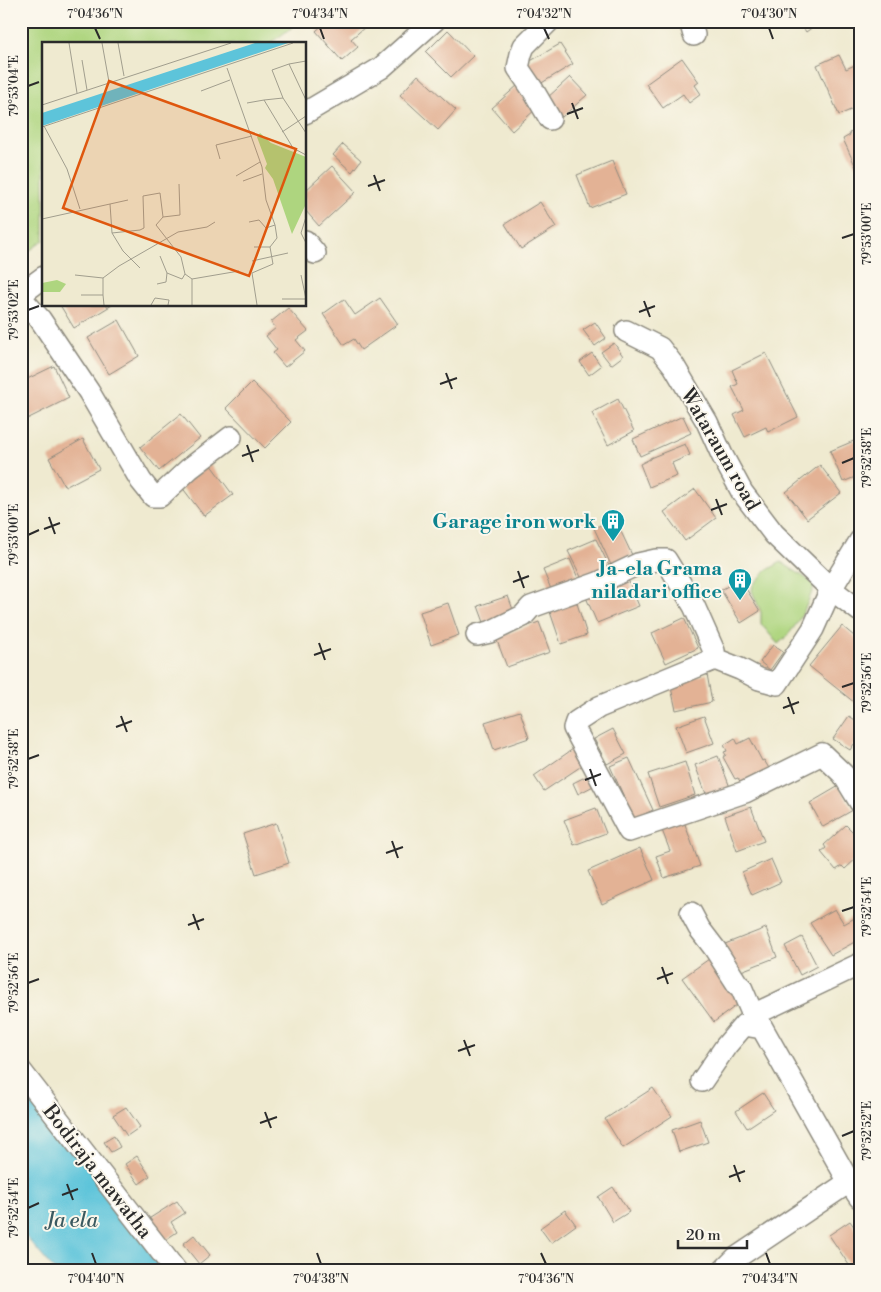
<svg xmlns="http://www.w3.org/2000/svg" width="881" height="1292" font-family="'Libre Bodoni',serif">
<rect width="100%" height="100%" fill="#fbf7ec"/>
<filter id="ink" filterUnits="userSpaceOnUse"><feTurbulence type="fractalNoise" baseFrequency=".02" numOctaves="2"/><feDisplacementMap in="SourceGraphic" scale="10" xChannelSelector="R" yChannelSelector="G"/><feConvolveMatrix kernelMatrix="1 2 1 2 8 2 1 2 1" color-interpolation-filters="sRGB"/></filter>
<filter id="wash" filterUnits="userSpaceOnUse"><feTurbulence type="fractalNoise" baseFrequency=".0096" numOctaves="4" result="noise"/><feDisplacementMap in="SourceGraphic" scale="20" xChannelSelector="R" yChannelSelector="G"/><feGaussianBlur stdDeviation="1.12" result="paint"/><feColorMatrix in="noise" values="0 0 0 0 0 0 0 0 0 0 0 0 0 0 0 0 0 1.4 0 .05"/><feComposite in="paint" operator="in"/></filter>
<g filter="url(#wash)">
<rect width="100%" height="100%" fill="#efead0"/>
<path fill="#aed57f" stroke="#6c8055" d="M21,21H301L269,44H44V240L21,257Z
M781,562L815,584C806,608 798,628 778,644L761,624V612L752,591L753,585L766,571Z"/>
<path fill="#5dc4da" stroke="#447882" d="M21,1085L172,1271H55L21,1231Z"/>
<g id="blocks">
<path fill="#e3b295" d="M327,21H372L351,39L358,47L342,61L316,31Z
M799,21H821L806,32Z
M448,30L473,56L451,77L426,52Z
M560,44L573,64L540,84L527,63Z
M839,55L846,69L859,63L860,65V92L855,94L860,103V106L839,115L817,65Z
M682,58L699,82L695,85L701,94L689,103L683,94L663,108L646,84Z
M418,75L456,110L438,130L400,95Z
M570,77L587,95L562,117L546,99Z
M518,85L538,107L512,131L492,108Z
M860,129V176L843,139L850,135L849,133Z
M343,144L361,160L352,172L333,155Z
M612,161L626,194L590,208L577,175Z
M332,166L356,192L319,226L305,210V191Z
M540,202L556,227L521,249L505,224Z
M380,298L398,324L361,350L354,339L344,345L323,314L344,299L355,315Z
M60,305H112L74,328Z
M288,308L308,331L296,340L305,351L285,367L273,353L277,350L266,336L276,328L271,322Z
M119,320L139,356L109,374L88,338Z
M595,322L606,338L595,346L583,330Z
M614,343L623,356L611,365L601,352Z
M592,353L601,366L589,375L580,362Z
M766,353L798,417L768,432L766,427L745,437L734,415L744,410L732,387L738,384L732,370Z
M54,366L69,398L27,419L21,408V382Z
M252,382L291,422L265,448L226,408Z
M618,399L634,431L608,445L592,413Z
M181,414L200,438L159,471L140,447Z
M683,416L691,433L640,456L633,439Z
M83,439L99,469L65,487L49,458Z
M856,440L860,449V475L843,482L830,451Z
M685,444L690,455L672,463L677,476L649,487L640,464L650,459V458Z
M210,464L233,495L204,516L181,486Z
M820,465L841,493L807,519L786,492Z
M695,489L716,518L685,541L664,512Z
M615,519L632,555L611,565L594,528Z
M596,539L611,570L584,583L568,551Z
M570,559L580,583L553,594L543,570Z
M627,577L639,606L597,623L585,595Z
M740,579L760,611L741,623L721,590Z
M508,596L515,615L485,625L478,606Z
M575,597L587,635L561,644L548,606Z
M448,603L459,635L431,645L420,612Z
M684,618L698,648L666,663L652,633Z
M539,622L550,652L507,667L496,638Z
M842,626L860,641V707L809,666Z
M773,645L783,652L770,670L760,662Z
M707,674L712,702L676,710L670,683Z
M520,711L529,738L494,750L485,722Z
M704,716L714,743L686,753L676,726Z
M849,716L860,723V748L854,744L850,750L833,739Z
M613,729L626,754L607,764L594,739Z
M735,738L738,744L750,738L762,761L764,760L773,775L744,788L738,778L735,779L723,757L726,755L724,752L727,751L724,745Z
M573,749L583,765L544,791L534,776Z
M718,756L731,790L708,799L695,765Z
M629,758L653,810L634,819L610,766Z
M685,762L695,795L659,807L648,774Z
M593,773L599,783L578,794L573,783Z
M839,786L853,810L823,827L810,803Z
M751,807L764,841L737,851L725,816Z
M596,808L606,833L574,845L564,820Z
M682,816L700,866L664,878L656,856L670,851L660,825Z
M276,823L289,863L256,874L243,834Z
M846,825L860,839V855L845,869L842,866L836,870L821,852L826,848L824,845Z
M640,848L654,880L602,904L588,871Z
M771,859L781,882L752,895L742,872Z
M835,909L844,924L860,915V939L831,955L810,923Z
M766,928L777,957L736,973L725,944Z
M802,937L817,966L800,975L785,946Z
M709,959L741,1002L714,1022L682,978Z
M653,1088L672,1116L623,1148L605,1119Z
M763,1093L774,1110L747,1128L736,1111Z
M126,1107L140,1127L127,1136L113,1115Z
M700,1120L708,1142L679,1152L672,1130Z
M114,1136L120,1147L111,1152L104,1142Z
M137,1156L150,1176L139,1184L125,1164Z
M613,1187L629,1212L613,1222L598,1197Z
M177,1201L185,1213L171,1222L177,1232L162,1242L147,1220Z
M565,1210L576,1225L551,1243L540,1228Z
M850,1221L860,1235V1271H853L829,1235Z
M194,1235L210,1255L199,1264L183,1244Z"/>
</g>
</g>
<g filter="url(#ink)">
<use href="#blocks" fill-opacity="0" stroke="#8d8a7e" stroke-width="1"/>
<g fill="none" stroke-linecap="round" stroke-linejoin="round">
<g stroke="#8d8a7e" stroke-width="24">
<path id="minor" d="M549,21L524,46L521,54L518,68L533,90L550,119
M690,21L694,35
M305,113L381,68L434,21
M305,241L315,253
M21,294L44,277
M21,298L40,319L89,392L141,481L153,496H160L189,469L231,437
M626,331L660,348L674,366L707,422L722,455L742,492L774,534L831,589L860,611
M477,635L490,632L523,616L531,607L598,583L638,564L656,560H666L694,606L714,651L715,659L599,707L576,722L574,728L629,831L745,792L822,754L843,774L860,802
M715,659L740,669L759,679L777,684L813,629L831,589L860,541
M691,913L699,928L715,949L738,985L741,987L753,1015
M860,964L753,1015L760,1024L849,1182L860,1198
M21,1071L176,1271
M702,1081L726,1046L744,1025L762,1028
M723,1271L736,1258L849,1182"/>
</g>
<use href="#minor" stroke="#fff" stroke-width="21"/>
</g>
</g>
<path fill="none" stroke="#2b2b2b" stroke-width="2" d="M95,28L100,39M320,28L324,39M544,28L549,39M769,28L773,39M28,86L39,82M572,103L578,119M567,114L583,108M374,175L380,191M368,186L385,180M842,238L854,234M644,301L650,317M28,310L39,306M639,312L655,306M446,373L452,389M440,384L457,378M247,445L253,462M242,456L259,450M842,463L854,458M716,499L722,515M711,510L727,504M49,517L55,534M44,529L60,523M28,535L39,530M518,571L524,588M513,582L529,576M319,643L325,660M314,655L331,649M842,687L854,683M788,697L794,714M783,708L799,702M121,716L127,732M116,727L132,721M28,759L39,755M590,769L596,786M585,780L601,774M392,841L398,858M386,853L403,847M842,911L854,907M193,914L199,930M188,925L204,919M662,967L668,984M657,979L673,973M28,983L39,979M464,1040L470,1056M458,1051L475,1045M265,1112L271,1128M260,1123L277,1117M842,1136L854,1131M734,1165L740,1182M729,1177L745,1171M67,1184L73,1200M62,1195L78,1189M28,1208L39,1203M92,1253L96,1264M317,1253L321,1264M541,1253L546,1264M766,1253L770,1264"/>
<defs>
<g id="building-pin" transform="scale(1.25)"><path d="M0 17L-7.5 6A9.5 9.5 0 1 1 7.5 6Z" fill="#0f9aa8" stroke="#fbf7ec"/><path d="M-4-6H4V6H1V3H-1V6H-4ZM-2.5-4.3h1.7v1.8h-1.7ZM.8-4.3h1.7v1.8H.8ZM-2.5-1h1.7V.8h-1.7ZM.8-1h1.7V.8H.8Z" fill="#fff"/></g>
</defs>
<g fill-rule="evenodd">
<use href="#building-pin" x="613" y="521"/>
<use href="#building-pin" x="740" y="580"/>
</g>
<g text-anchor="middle" stroke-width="4" stroke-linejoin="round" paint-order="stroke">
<g font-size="20" fill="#2b2b2b" stroke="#fbf7ec">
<text transform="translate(721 449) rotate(60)" y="7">Wataraum road</text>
<text transform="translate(98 1171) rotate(52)" y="7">Bodiraja mawatha</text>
</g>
<g font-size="20" font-weight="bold" fill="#0d838f" stroke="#fbf7ec" text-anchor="end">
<text x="596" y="528">Garage iron work</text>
<text x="722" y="575">Ja-ela Grama<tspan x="722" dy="23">niladari office</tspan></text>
</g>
<g font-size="21" font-style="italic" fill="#3a5960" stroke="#fbf7ec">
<text x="72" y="1227">Ja ela</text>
</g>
</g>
<g transform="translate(42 42)">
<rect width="264" height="264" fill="#efead0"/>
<path d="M218,91L229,101L264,115L263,164L250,192L231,137L223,126L225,122L215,95ZM15,238L24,242L18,250H0V241Z" fill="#aed57f"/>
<path d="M213,1H246L0,84V71Z" fill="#5dc4da"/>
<path fill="none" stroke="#a19e8e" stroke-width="1" d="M27,1L35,51M60,1L67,40M76,1L82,34M40,18L45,48M264,19L247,22L264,58M185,26L220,125L224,158L233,183L235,196L228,205L231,222L210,231L215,263M159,49L188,38M241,56L230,28L247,22M222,58L241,56L264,91M205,61L222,58L251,106L264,113M0,63L189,1M2,84L25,127L38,167M0,85L251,1M240,90L264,74M178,117L174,103L210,94M194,134L218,120M201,139L220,132M68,162L86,158M121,175L114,183L139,215L143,232L150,237V263M264,175L259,191L264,201M0,177L68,162L70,191L98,188L102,186L101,154L118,151L121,175L138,173L137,142M207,180L217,178L224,186L233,183M70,191L81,209L98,226M212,205H228M118,214L125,231M210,219L246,211M33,233L61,236M150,237L197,229M115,242L124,240L125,231L140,237L143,232M39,253H61L62,263M61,253V236L77,224L136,190L165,185L173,180M240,257H264L259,233M109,263L113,256L127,258L126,263"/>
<path fill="#df570e" fill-opacity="0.15" stroke="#df570e" stroke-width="2.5" d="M67,39L254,107L207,234L21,166Z"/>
<rect width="264" height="264" fill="none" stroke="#2b2b2b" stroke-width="2.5"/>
</g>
<rect width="881" height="1292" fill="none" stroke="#fbf7ec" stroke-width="55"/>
<path d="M678 1240v8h69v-8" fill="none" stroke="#2b2b2b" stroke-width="2.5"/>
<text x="686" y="1240" font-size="15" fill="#2b2b2b" stroke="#fbf7ec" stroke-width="4" paint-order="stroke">20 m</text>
<rect x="28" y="28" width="826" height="1236" fill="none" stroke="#2b2b2b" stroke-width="2"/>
<g font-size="12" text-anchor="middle" fill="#2b2b2b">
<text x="95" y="18">7°04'36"N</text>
<text x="320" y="18">7°04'34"N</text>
<text x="544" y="18">7°04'32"N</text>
<text x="769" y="18">7°04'30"N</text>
<text transform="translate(14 86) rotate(-90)" y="4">79°53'04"E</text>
<text transform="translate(867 234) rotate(-90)" y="4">79°53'00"E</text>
<text transform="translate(14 310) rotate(-90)" y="4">79°53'02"E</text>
<text transform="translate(867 458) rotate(-90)" y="4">79°52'58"E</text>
<text transform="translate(14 535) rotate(-90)" y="4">79°53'00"E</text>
<text transform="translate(867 683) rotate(-90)" y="4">79°52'56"E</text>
<text transform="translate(14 759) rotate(-90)" y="4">79°52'58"E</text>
<text transform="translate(867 907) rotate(-90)" y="4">79°52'54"E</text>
<text transform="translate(14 983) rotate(-90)" y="4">79°52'56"E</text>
<text transform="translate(867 1131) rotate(-90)" y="4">79°52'52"E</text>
<text transform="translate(14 1208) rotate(-90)" y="4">79°52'54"E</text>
<text x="96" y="1283">7°04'40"N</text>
<text x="321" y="1283">7°04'38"N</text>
<text x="546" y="1283">7°04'36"N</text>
<text x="770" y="1283">7°04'34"N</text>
</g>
</svg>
